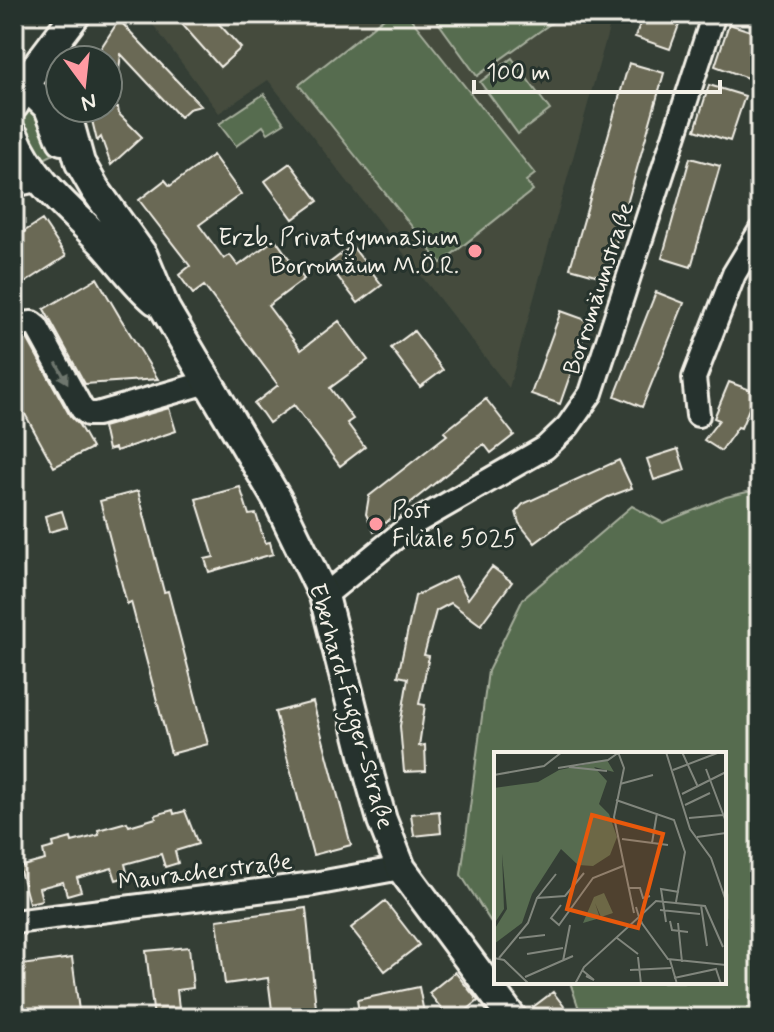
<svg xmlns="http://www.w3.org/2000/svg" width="774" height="1032" font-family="Mynerve,sans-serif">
<rect width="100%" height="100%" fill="#343e35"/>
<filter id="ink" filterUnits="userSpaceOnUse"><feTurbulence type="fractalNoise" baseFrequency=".0125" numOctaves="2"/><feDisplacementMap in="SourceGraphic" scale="16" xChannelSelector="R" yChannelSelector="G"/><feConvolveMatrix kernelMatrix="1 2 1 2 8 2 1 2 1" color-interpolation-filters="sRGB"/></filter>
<g filter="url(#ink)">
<path fill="#444b3e" d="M145,14H613L509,388L268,80L219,113Z"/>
<path fill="#576c50" stroke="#a6ae9c" stroke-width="2" d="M389,14H407L535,174L526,181L533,190L441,263L299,85Z
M432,14H564L477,76Z
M512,58L550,110L518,134L480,82Z
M264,94L284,123L268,133L263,126L236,146L219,124Z
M31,106L59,144L56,153L42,160L19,124L23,109Z
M760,489V1018H582L570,982H724V754H496V930L461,875L488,671L523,599L632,506L663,523L726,497Z"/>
<path fill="#6a6954" stroke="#f4f1e8" stroke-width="2" d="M173,14H210L241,48L220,67Z
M644,14H683L670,49L635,37Z
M119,20L201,106L189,109L180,117L121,54L116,94L108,93V60H93Z
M729,24L760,34V48L750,79L715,66Z
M629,63L664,73L606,278L570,268Z
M709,85L745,96L730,141L695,130Z
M89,108H118L119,114L142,137L111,165L101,137L97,141Z
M213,155L241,194L199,225L224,259L230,255L238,266L275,239L304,279L268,306L301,350L339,321L368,360L330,388L353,419L347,423L365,447L340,466L294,405L269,423L262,413L254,404L278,385L204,286L193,294L179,275L190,266L139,200L165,180L170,186Z
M690,158L720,166L691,267L662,258Z
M290,163L318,201L293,219L265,181Z
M42,220L66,256L14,290V238Z
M352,246L382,285L358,303L328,264Z
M97,278L121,319L158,379L85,384L44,309Z
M656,292L684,303L642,407L615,396Z
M561,311L589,321L560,404L531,394Z
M414,331L443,370L420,387L391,348Z
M27,338L70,416L79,425L92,448L54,467L14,394V343Z
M729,382L756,392L741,428L738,427L721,451L704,440L719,420L714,418Z
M486,399L514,435L491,453L484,444L374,532L366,514L369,496L447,435L444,432Z
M169,408L176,431L116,451L115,448L108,450L103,427Z
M678,449L685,470L654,480L647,459Z
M619,460L632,488L608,497L563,522L535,543L519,523L516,512L523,504Z
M240,487L249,515L256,514L265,543L270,542L273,554L209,572L205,559L214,557L196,499Z
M138,491L164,592L168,591L208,744L171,754L131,602L127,604L100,501Z
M62,511L67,527L49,532L45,516Z
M492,567L512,582L481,624L482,626L451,603L436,611L424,655L429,656L419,704L425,705L419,746L425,745L426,771L404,772L400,726L408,678L398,676L415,596L456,576L468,599Z
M313,702L351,845L313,855L275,712Z
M173,810L174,814L185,811L198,844L175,851L178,863L165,867L161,854L125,864L128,876L116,880L112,868L77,878L81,891L67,895L63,882L39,888L42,900L29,903L19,867L45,860L43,850L54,847L53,843L71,838L72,842L99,835L98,830L127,822L129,826L156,818L155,815Z
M439,811L441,833L414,836L411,814Z
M385,901L419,945L385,971L351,928Z
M306,908L317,1018H273L268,978L225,984L217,920Z
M189,947L193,988L177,990L180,1018H154L146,951Z
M72,958L80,1018H14V966Z
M455,972L478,1001L457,1018H449L429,993Z
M419,987L425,1018H360L357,1000Z
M553,992L573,1018H541L533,1007Z"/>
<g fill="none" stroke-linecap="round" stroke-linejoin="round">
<g stroke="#f4f1e8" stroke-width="28">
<path id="minor" d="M14,185L40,179
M14,329L23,324L32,323L37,327L82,409L88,414H97L208,382
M698,415L694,378L734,274L760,231
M324,596L411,525L545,448L568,426L591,393L714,14
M14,922L314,884L401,868"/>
</g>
<g stroke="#f4f1e8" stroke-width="34">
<path id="major" d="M25,85L49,108L62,140
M14,105L36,67L76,14
M65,108L80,163L95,189L143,256L165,309L277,499L324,596L370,778L382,820L401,868L512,1018
M14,136C32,181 72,211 105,245C122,264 136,284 155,300"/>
</g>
<use href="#minor" stroke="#26332d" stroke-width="22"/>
<use href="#major" stroke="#26332d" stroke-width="28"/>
</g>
<defs><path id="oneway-solid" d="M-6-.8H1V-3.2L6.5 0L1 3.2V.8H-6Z" transform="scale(2)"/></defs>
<use fill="#6e766e" href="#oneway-solid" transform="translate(62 373) rotate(61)"/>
</g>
<g fill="#ff9aa2" stroke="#26332d" stroke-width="3">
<circle cx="475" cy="251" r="8"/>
<circle cx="376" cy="524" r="8"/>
</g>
<g text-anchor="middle" stroke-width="6" stroke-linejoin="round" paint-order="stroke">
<g font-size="24" fill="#f4f1e8" stroke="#26332d" text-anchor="end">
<text x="459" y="245">Erzb. Privatgymnasium<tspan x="459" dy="28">Borromäum M.Ö.R.</tspan></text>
<text x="392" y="518" text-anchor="start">Post<tspan x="392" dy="28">Filiale 5025</tspan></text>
</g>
<g font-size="24" fill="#f4f1e8" stroke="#26332d">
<text transform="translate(598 288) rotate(-72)" y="8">Borromäumstraße</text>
<text transform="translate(352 706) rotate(74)" y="8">Eberhard-Fugger-Straße</text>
<text transform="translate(205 871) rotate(-7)" y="8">Mauracherstraße</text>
</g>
</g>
<g transform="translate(494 752)">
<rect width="232" height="232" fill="#343e35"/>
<path d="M113,8L120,20L100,15L113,29L105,52L115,62L123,85L116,103L99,114L84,113L67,97L38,142L28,171L0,192V178L13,157L8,102L10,157L0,172V36L44,30L65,18ZM110,141L119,161L107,165L101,151L106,166L89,171L100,145Z" fill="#576c50"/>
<path fill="none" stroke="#81867d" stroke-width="2" d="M124,0L130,16L120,65L140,161M172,0L196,77L217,106L232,149M188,0L204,35M75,15L113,19M64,16L114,8L124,1M212,17L232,70M179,18L226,0M0,23L50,14L68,0M126,32L159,23M188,42L232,20M122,48L180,68L191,100L182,150M191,53L216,41M195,66L229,63M203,85L232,81M128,87L174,93M158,91L163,61M134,136H146L149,146L156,144M43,146L62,122M67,153L57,166L65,173L99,126L129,114M207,153L213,194M166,158L206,162M176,169L178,178L194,180M147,170L174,207L232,213M172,170L167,137L185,140M148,171L145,165L162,149L211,154L229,195M184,171L188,210M25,186L51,183M123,186L144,202M33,202L69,196M144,205L147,232M0,206L10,208L35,232M5,206L34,171L43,146L71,144L90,121M176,208L183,232M69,209L76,173M88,218L100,228L92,224M136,218L177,216M31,225L79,204M180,226L222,217L227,232M81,232L90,215L145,165L142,155"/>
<path fill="#e8590c" fill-opacity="0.15" stroke="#e8590c" stroke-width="4" d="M98,63L169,82L144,176L73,157Z"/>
<rect width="232" height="232" fill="none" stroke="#f4f1e8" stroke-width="4"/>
</g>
<rect width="774" height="1032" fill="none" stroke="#26332d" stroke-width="48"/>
<rect x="24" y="24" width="726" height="984" fill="none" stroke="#f4f1e8" stroke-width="3" filter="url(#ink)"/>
<g transform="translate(84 84) rotate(165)"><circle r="38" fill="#26332d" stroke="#787f78" stroke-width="2"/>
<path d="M0-6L14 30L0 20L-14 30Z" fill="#ff9aa2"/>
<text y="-12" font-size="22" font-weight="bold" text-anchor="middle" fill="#f4f1e8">N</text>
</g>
<path d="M474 80v12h246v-12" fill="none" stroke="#f4f1e8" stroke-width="4"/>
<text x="486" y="80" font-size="24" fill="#f4f1e8" stroke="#26332d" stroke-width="6" paint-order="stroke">100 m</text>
</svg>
